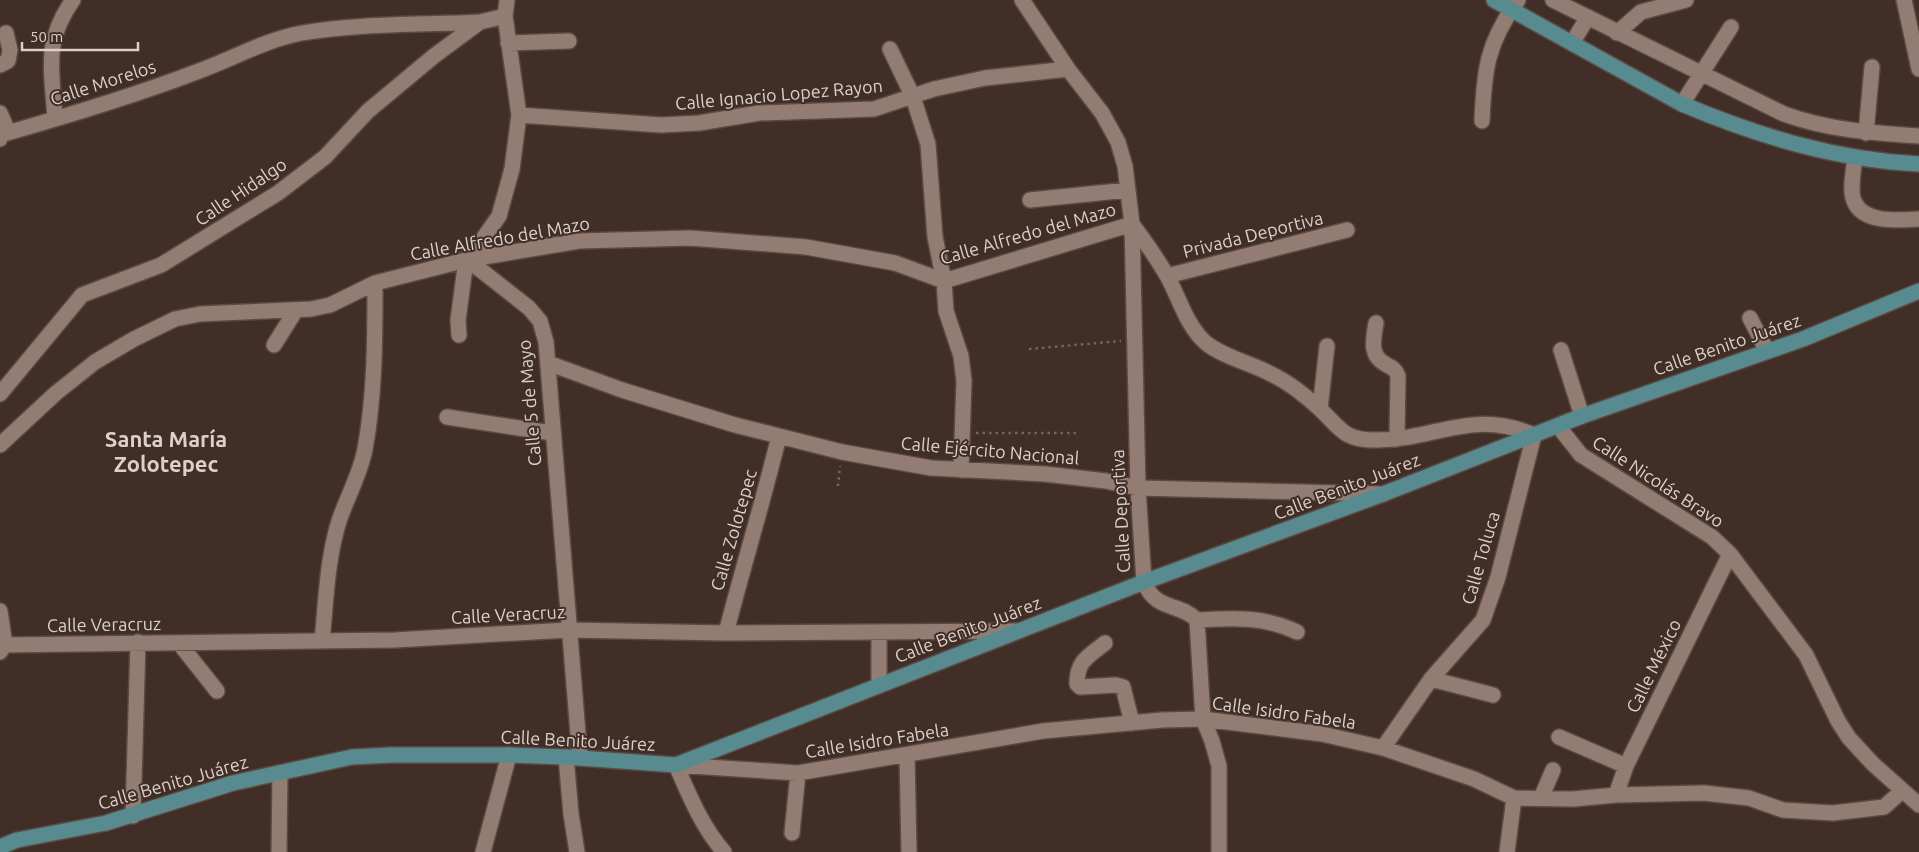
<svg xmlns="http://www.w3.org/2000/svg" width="1919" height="852" font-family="Ubuntu,sans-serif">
<rect width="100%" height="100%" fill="#412e26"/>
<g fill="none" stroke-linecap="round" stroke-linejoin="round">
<g stroke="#5a4a43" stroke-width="18">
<path id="minor" d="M507,0L505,16L519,115L512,169L499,216L468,260L529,308L540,321L546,342L580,758
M1022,0L1068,69L1102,113L1118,142L1125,166L1132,224L1138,488L1144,582C1156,612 1179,602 1197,620L1203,719L1212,741L1219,766V852
M1553,0L1784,114C1828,130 1873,133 1919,136
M1904,0L1919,69
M1617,33L1641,12L1686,0
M508,43L569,41
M1572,43L1588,17
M890,49L913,97L928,144L935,237L944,281L946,311L961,356L964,381L961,470
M0,65L8,61L10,50L6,33
M1682,104L1731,27
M0,113L5,124L0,139
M519,115L661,125L699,123L759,113L874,109L934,89L985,78L1068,69
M55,119C52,70 43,42 73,0
M1482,121C1484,70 1487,43 1518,0
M1866,133L1872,67
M0,135C67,116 134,96 199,71C234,58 265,40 302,33C360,23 422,25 480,22
M1855,157C1854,170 1849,189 1854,201C1863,224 1900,220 1919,219
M1030,200L1128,190
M1132,224C1144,240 1156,257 1166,274C1179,296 1186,326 1206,343C1225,358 1251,363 1271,374C1288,382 1307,397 1321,410C1340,428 1344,440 1374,440C1433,441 1471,408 1534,435L1498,577L1483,620L1431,679L1383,748
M1167,276L1347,230
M1750,318L1767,351
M1376,323C1373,341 1369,356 1387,365C1393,368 1396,370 1398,376L1397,439
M459,335L458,320L466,260
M274,345L296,310
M1561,350L1582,416
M548,363L622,390L735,425L842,452L931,468L1045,474L1106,481L1138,488L1383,494
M0,394L82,295L161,265L278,193L325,157L368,111L434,56L480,22L505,16
M1320,409L1327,346
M447,417L552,433
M1558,426L1581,455L1712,537L1730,554L1806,655L1838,721L1849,738L1873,764L1919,805
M0,445L56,393L95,362L134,339L175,319L200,314L311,309L330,305L375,283L466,260L579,241L690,238L806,247L895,263L944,281L1132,224
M0,611L5,645L0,652
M1197,620C1232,618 1264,616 1297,632
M726,633C743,567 763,502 779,436
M322,641C326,602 327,559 339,521C347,497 360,475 365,449C375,395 375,338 375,283
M179,643L217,691
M1105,643C1088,657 1077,660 1077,684L1080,687L1116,685L1123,687L1132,723
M0,645L395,640L568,630L726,633L1016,631
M1431,679L1493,695
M879,684V633
M1559,737L1626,766
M907,755L909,852
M566,757L571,814L577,852
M1616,795L1626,766L1730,554
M1541,798L1553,770
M133,816L138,642
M792,833L798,773
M279,852L280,773
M483,852L509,755
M724,852C702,827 689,795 676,765L798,773L1043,731L1162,720L1203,719L1322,734L1383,748L1474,779L1514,798L1573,799L1616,795L1704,793L1749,798L1783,810L1833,813L1884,807L1902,791
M1507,852L1514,798"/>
</g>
<g stroke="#5a4a43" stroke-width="18">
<path id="major" d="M1494,0L1682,104C1758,136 1836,160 1919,164
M0,847L17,840L106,823L233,783L352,757L391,755H509L566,757L676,765L1144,582L1383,494L1582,416L1803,339L1919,291"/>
</g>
<path stroke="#76655e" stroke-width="2.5" stroke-dasharray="2.5 4" stroke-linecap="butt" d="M1029,349L1121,341
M976,433H1079
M838,486L840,466"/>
<use href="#minor" stroke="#937d73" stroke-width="15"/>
<use href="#major" stroke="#588b90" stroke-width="15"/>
</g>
<g text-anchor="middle" stroke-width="4" stroke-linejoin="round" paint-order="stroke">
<g font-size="18" fill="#dcd0cb" stroke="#412e26">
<text transform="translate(103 83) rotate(-18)" y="6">Calle Morelos</text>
<text transform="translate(779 95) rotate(-5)" y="6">Calle Ignacio Lopez Rayon</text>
<text transform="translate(241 192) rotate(-34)" y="6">Calle Hidalgo</text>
<text transform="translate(1028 234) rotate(-16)" y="6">Calle Alfredo del Mazo</text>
<text transform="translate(1253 235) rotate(-14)" y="6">Privada Deportiva</text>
<text transform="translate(500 239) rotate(-10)" y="6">Calle Alfredo del Mazo</text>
<text transform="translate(1727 345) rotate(-19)" y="6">Calle Benito Juárez</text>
<text transform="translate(530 403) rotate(-95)" y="6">Calle 5 de Mayo</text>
<text transform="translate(990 451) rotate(5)" y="6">Calle Ejército Nacional</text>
<text transform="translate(1658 482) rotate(33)" y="6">Calle Nicolás Bravo</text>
<text transform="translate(1347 487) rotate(-21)" y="6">Calle Benito Juárez</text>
<text transform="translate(1121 511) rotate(-93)" y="6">Calle Deportiva</text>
<text transform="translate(734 530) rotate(-74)" y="6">Calle Zolotepec</text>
<text transform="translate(1481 558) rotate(-74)" y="6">Calle Toluca</text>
<text transform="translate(508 615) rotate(-3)" y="6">Calle Veracruz</text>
<text transform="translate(104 625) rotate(-1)" y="6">Calle Veracruz</text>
<text transform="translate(968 630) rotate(-21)" y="6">Calle Benito Juárez</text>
<text transform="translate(1654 666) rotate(-64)" y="6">Calle México</text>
<text transform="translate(1284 713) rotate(8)" y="6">Calle Isidro Fabela</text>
<text transform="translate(578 741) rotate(3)" y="6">Calle Benito Juárez</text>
<text transform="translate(877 741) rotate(-9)" y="6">Calle Isidro Fabela</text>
<text transform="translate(173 783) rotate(-16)" y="6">Calle Benito Juárez</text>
</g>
<g font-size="22" font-weight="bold" fill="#dcd0cb" stroke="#412e26">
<text x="166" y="447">Santa María<tspan x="166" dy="25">Zolotepec</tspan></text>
</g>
</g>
<path d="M22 42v8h116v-8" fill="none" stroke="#dcd0cb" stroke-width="2.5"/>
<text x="30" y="42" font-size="15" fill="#dcd0cb" stroke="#412e26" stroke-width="4" paint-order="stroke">50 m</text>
</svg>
